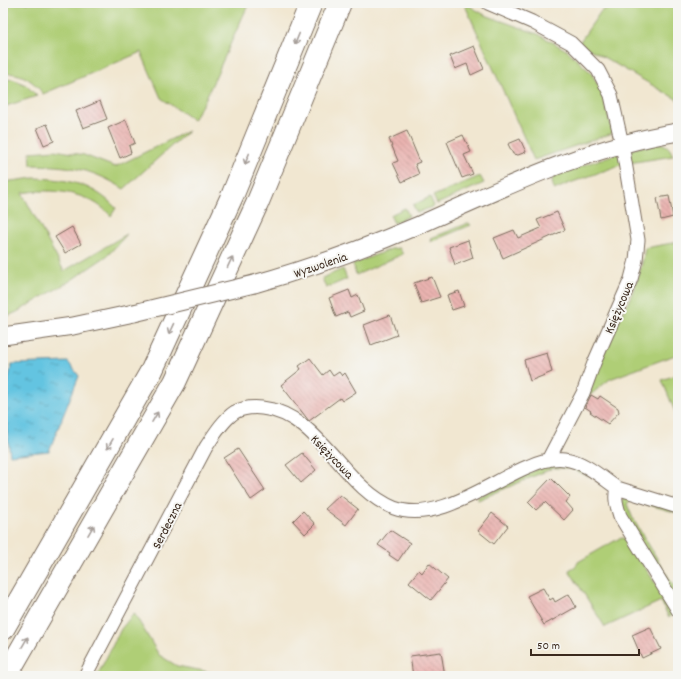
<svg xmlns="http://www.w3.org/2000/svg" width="681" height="679" font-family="Dekko,sans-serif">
<defs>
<pattern id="water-ripples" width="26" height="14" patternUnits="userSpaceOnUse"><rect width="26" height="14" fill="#63c4e1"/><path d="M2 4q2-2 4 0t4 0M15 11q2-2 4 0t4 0" fill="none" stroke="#539fb6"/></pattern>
<pattern id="building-back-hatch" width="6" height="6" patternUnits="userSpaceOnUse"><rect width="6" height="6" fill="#eab4b1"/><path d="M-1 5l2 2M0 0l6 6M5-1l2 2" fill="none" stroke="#bf938f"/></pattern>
</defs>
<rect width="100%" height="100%" fill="#f6f6f2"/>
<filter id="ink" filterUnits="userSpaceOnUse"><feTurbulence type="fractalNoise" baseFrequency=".025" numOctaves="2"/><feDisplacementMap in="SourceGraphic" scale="8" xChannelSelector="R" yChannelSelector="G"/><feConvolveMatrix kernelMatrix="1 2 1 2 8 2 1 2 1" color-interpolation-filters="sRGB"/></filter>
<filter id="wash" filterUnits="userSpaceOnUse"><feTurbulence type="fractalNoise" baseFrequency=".012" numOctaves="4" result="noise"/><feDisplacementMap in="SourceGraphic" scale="16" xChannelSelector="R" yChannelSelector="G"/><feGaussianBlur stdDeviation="0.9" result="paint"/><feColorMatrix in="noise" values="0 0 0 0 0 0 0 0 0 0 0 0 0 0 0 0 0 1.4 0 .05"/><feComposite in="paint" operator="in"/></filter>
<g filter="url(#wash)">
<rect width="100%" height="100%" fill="#f1e7d1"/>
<path fill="#afce76" stroke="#757c4a" d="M9,3H249L205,100L193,120L161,98L141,52L43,94C34,81 20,71 3,74V5Z
M464,3L485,15L538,34L568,51L591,73L601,90L613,133L534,160Z
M620,3H678V100L579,43L601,11Z
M12,79L26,85L37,96L3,107V80Z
M188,131L124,189C91,168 70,166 31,165L30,152L55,150L84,155L115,167Z
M659,143C668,145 670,148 673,156L629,163L627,150Z
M618,153L623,164L570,183L554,190L552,181L553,176Z
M480,176L484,183L437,204L433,196Z
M34,178C67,179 92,183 116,208L111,216C89,191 52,188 22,193L64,271L127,234L108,255L70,281L17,312L3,318V182Z
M430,197L434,206L417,213L413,205Z
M405,208L409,216L394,223L390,215Z
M469,223L471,225L430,242L431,238Z
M678,242V354L610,379L589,396C592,386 594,376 598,367C614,326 639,291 645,248Z
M399,248L403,254L356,275L353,264L391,249Z
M343,269L347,279L326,288L322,278Z
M678,374V419L662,380Z
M553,464C566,464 579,467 588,476L570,468H553L478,500L477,497L540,468Z
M626,497L678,510V513L631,500L627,504L633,519L678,593V603L624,515L622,500Z
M623,538L627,540L671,607L673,614L669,618L661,601L605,627L569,570L576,566L578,562L618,539Z
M134,613L159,655L177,666L231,676H97L121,629Z"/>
<path fill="url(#water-ripples)" stroke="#4f7780" d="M68,362L79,376L49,451L10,455L3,401L12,364Z"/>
<g id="blocks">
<path fill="url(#building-back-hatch)" d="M474,46L484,69L471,75L467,64L455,69L450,56Z
M100,101L107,119L83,128L76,111Z
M126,120L135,143L129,146L131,153L120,158L108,128Z
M47,124L54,141L44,145L37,128Z
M407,131L420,162L415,164L419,174L402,182L393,163L398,161L389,139Z
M463,135L471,152L464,155L473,174L462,178L447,142Z
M520,139L526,152L518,155L513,154L508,144Z
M669,196L673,217L661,220L657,198Z
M557,212L565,230L503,258L494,238L514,230L518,238L541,228L537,220Z
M72,227L81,244L65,253L55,237Z
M468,240L473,258L455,265L449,247Z
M432,277L440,297L421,303L414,283Z
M349,290L352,298L358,295L364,311L350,317L348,312L336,317L329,298Z
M459,291L464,306L452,310L447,295Z
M390,315L397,335L371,345L364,325Z
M547,353L552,372L530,381L524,360Z
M310,358L323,375L329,370L333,376L339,372L342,376L345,373L356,392L342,401L340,398L309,421L281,385L301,369L299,366Z
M591,395L598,399L600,396L618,408L619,412L608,424L590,412L591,411L585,407Z
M238,449L265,490L251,500L224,458Z
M302,453L316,470L301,483L286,465Z
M551,478L570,497L566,502L573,510L564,520L545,502L536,510L528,502Z
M340,495L358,509L346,525L325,509Z
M303,511L315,524L305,534L293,521Z
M492,513L508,526L494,544L478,531Z
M390,530L410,543L398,561L389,555L390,553L378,545Z
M429,563L448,579L431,600L409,582L419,570L422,573Z
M543,588L550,600L553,598L555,602L569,594L576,607L544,625L527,596Z
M650,627L661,649L642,658L632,635Z
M441,652L445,676H413L410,656Z"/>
</g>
</g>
<g filter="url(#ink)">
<use href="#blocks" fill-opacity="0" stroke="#7b6c5d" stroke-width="1"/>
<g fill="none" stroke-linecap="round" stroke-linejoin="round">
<g stroke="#7b6c5d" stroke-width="15">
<path id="minor" d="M488,3L532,22L571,43L598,70L611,95L622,144L638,240L636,260L631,279L594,363L583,393L548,460
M617,488L678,507
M85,676L206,447C214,435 223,420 235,412C243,408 253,407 262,408C320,414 342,487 394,508C436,524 489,483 527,467C538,462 552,457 565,459C585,462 601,477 617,488C614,499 617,506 620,516L678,610"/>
</g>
<g stroke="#7b6c5d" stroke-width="19">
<path id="tertiary" d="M254,284C311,268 365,248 419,225C503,188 586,147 678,132
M3,336L73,326L134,313"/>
</g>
<g stroke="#7b6c5d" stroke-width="24">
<path id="motorway" d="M3,629L152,370L233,194L311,3
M6,676L175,382L257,204L340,3"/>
</g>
<use href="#minor" stroke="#fff" stroke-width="13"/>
<use href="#tertiary" stroke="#fff" stroke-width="17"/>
<use href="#motorway" stroke="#fff" stroke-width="22"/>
<g stroke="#7b6c5d" stroke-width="19" stroke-linecap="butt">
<path id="tertiary-bridge" d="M134,313L254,284"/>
</g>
<use href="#tertiary-bridge" stroke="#fff" stroke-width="17"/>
</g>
<defs><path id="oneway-shaft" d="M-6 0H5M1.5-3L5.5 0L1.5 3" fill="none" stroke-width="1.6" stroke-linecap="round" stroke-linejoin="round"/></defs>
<g stroke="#a79f9a">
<use href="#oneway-shaft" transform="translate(297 39) rotate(112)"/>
<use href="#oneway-shaft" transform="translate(247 159) rotate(112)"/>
<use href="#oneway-shaft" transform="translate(230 262) rotate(-65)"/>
<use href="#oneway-shaft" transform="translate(171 329) rotate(115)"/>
<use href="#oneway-shaft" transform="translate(155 417) rotate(-60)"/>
<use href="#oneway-shaft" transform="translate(110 444) rotate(120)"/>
<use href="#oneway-shaft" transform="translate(91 530) rotate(-60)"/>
<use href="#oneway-shaft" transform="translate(25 642) rotate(-60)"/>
</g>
</g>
<g text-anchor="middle" stroke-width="4" stroke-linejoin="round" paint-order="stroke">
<g font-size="13" fill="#3b2a1e" stroke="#f6f6f2">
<text transform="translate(320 264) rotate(-19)" y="5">Wyzwolenia</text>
<text transform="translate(618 307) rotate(-67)" y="5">Księżycowa</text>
<text transform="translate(333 456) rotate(46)" y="5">Księżycowa</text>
<text transform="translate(166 525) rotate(-63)" y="5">Serdeczna</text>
</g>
</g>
<rect width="681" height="679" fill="none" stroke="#f6f6f2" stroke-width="16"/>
<path d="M531 649v6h108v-6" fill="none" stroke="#3b2a1e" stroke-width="2"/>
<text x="537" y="649" font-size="12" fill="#3b2a1e" stroke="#f6f6f2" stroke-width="3" paint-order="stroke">50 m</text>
</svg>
